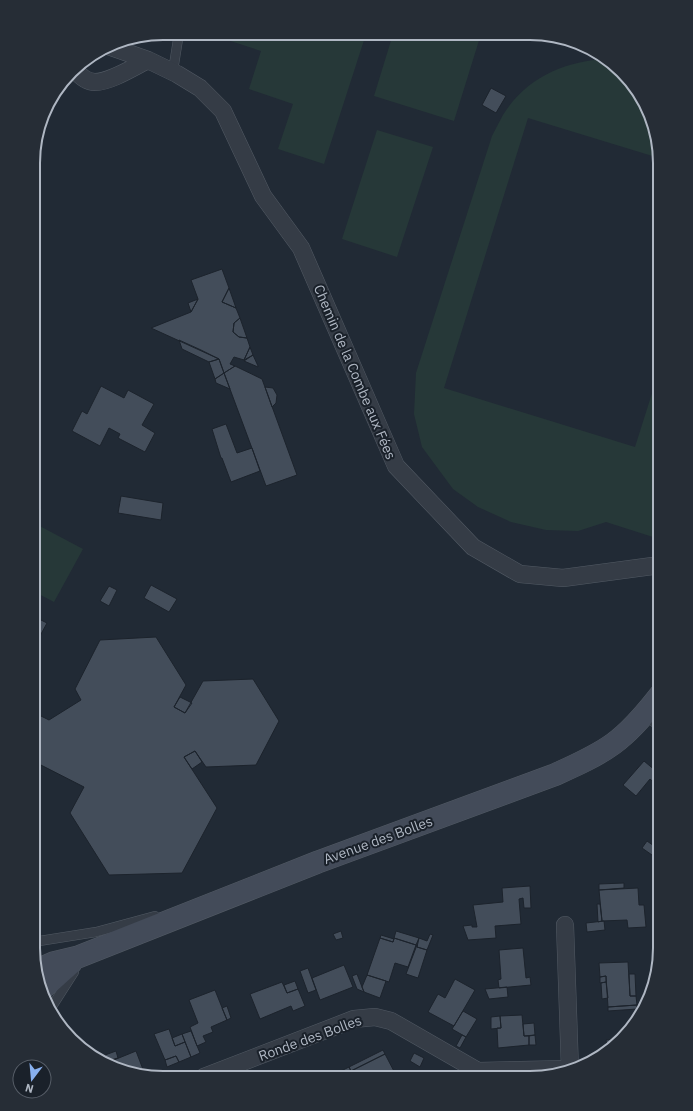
<svg xmlns="http://www.w3.org/2000/svg" width="693" height="1111" font-family="'IBM Plex Sans',sans-serif">
<rect width="100%" height="100%" fill="#212a35"/>
<path fill="#263838" d="M212,33L366,34L324,164L278,149L293,104L249,89L261,51L212,35Z
M393,34H481L454,121L374,96Z
M606,59L609,60L650,113L659,158L528,118L444,388L635,447L660,368V517L653,537L606,522L578,531L546,530L511,522L478,507L453,489L422,447L414,414L416,373L492,136C497,127 501,117 507,109C530,76 567,61 606,59Z
M377,130L433,147L397,257L342,239Z
M34,523L83,549L54,602L33,591Z"/>
<path fill="#434d5a" stroke="#1c232c" d="M491,88L506,96L496,113L482,105Z
M222,269L229,288L222,302L236,308L240,318L234,323L233,332L239,337L247,338L250,347L244,360L234,357L230,364L235,366L224,373L219,359L151,328L191,312L198,299L191,280Z
M229,288L236,308L222,302Z
M198,299L191,312L188,303Z
M240,318L247,338L239,337L233,332L234,323Z
M179,340L201,350L219,359L209,362L182,349Z
M250,347L253,355L244,360Z
M253,355L258,366V367L244,361Z
M219,359L224,373L215,379L209,362Z
M235,366L262,379L297,475L266,486L224,373Z
M224,373L230,389L216,383L215,379Z
M101,386L124,398L128,390L154,404L142,425L155,433L145,452L118,438L120,434L109,428L100,446L72,431L82,411L87,414Z
M265,387L273,388L277,395L276,403L272,407Z
M226,424L237,453L252,448L260,471L231,482L222,458H221L212,429Z
M121,496L163,503L161,520L118,513Z
M151,585L177,599L169,612L144,598Z
M109,586L117,590L109,606L100,601Z
M33,616L47,623L33,649Z
M156,637L186,685L174,707L185,713L203,681L253,679L279,721L256,765L206,767L195,751L184,757L217,808L182,873L109,875L70,813L84,787L33,761V712L49,720L81,700L75,689L100,640Z
M180,697L192,703L185,713L174,707Z
M195,751L202,762L192,769L184,757Z
M644,761L656,771L660,766V784L658,786L650,779L636,796L623,785Z
M647,841L657,848L652,855L642,848Z
M624,883V888L599,890V884Z
M530,886L531,908H524L523,898L519,899L521,924L495,926L496,938L468,940L463,926L472,925V927H477L473,905L503,902L502,888Z
M638,888L639,905H644L646,927L628,928L627,920L602,921L599,890Z
M597,904H600L602,921L598,922Z
M604,921L605,930L587,932L586,923Z
M341,931L343,938L336,940L333,934Z
M396,931L419,938L416,945L394,938Z
M430,934L433,935L427,950L417,947L419,938L427,941Z
M381,935L394,939L393,942L380,938Z
M380,938L393,942L394,938L416,945L408,967L395,963L389,982L367,975Z
M417,945V947L427,950L418,978L406,974Z
M523,948L526,978L530,977L531,985L499,988L498,980L501,979L499,950Z
M628,962L630,996H636L637,1005L608,1007L606,976L600,977L599,963Z
M344,965L353,987L320,1000L312,978Z
M308,968L316,990L308,993L300,971Z
M357,974L362,987L364,992L357,989L352,976Z
M629,974H635L636,996H630Z
M367,975L386,981L380,998L364,992L362,987Z
M606,976V982L600,983V977Z
M455,979L475,990L454,1026L428,1012L438,994L445,998Z
M295,981L298,989L287,993L284,985Z
M282,982L287,993L298,989L305,1006L293,1011L291,1006L260,1019L250,994Z
M606,982L608,998L602,999L601,983Z
M507,987L508,997L489,999L485,989Z
M215,990L227,1020L211,1027L213,1032L203,1036L206,1042L197,1046L190,1027L198,1023L189,1000Z
M637,1005V1009L608,1011V1007Z
M227,1006L231,1018L227,1020L222,1008Z
M463,1011L477,1019L466,1037L452,1029Z
M522,1015L524,1036H529V1045L498,1048L497,1028H501L500,1016Z
M500,1016L501,1028L491,1029V1017Z
M534,1023L535,1035L524,1036L523,1024Z
M169,1029L175,1046L185,1042L191,1057L179,1062L176,1056L165,1060L154,1034Z
M191,1031L200,1053L191,1057L182,1034Z
M182,1034L185,1042L175,1046L172,1038Z
M462,1035L466,1037L460,1048L456,1046Z
M535,1035L536,1045H529V1036Z
M618,1039L607,1047L606,1040Z
M383,1050L385,1054L351,1071L349,1067Z
M116,1051L118,1058L107,1061L105,1055Z
M136,1051L144,1072L139,1074L109,1062Z
M414,1053L424,1058L420,1067L410,1061Z
M385,1054L397,1077H342L339,1072L349,1067L351,1071Z
M176,1056L179,1062L167,1067L165,1060Z
M320,1071L322,1076L304,1077Z"/>
<g fill="none" stroke-linecap="round" stroke-linejoin="round">
<g stroke="#525a64" stroke-width="10">
<path id="lane" d="M173,71L179,33
M33,942L96,932L155,916
M51,1008L74,972"/>
</g>
<g stroke="#525a64" stroke-width="18">
<path id="street" d="M108,46L148,60L177,74L200,88L223,111L263,196L301,248L396,466L473,547L520,574L563,578L660,565
M74,69C79,75 87,82 95,82C110,82 134,67 148,60
M647,711L660,722
M565,925L570,1070
M204,1077L354,1019L375,1017L391,1021L478,1071L570,1069"/>
</g>
<g stroke="#525a64" stroke-width="23">
<path id="secondary" d="M37,970L53,963L78,957L318,862L554,775C574,766 595,757 613,744C631,731 646,713 660,695
M41,990L71,963"/>
</g>
<use href="#lane" stroke="#353c46" stroke-width="9"/>
<use href="#street" stroke="#353c46" stroke-width="17"/>
<use href="#secondary" stroke="#434b59" stroke-width="22"/>
</g>
<g text-anchor="middle" stroke-width="4" stroke-linejoin="round" paint-order="stroke">
<g font-size="14" fill="#afb7c3" stroke="#1a212a">
<text transform="translate(355 372) rotate(67)" y="5">Chemin de la Combe aux Fées</text>
<text transform="translate(378 840) rotate(-20)" y="5">Avenue des Bolles</text>
<text transform="translate(310 1038) rotate(-20)" y="5">Ronde des Bolles</text>
</g>
</g>
<path d="M0 0H693V1111H0ZM163 40H530A123 123 0 0 1 653 163V948A123 123 0 0 1 530 1071H163A123 123 0 0 1 40 948V163A123 123 0 0 1 163 40Z" fill="#262d36" fill-rule="evenodd"/>
<path fill="none" stroke="#afb7c3" stroke-width="2" d="M163 40H530A123 123 0 0 1 653 163V948A123 123 0 0 1 530 1071H163A123 123 0 0 1 40 948V163A123 123 0 0 1 163 40Z"/>
<g transform="translate(32 1079) rotate(196)"><circle r="19" fill="#1a212a" stroke="#565d67"/>
<path d="M0-3L7 15L0 10L-7 15Z" fill="#88b0ef"/>
<text y="-6" font-size="11" font-weight="bold" text-anchor="middle" fill="#afb7c3">N</text>
</g>
</svg>
